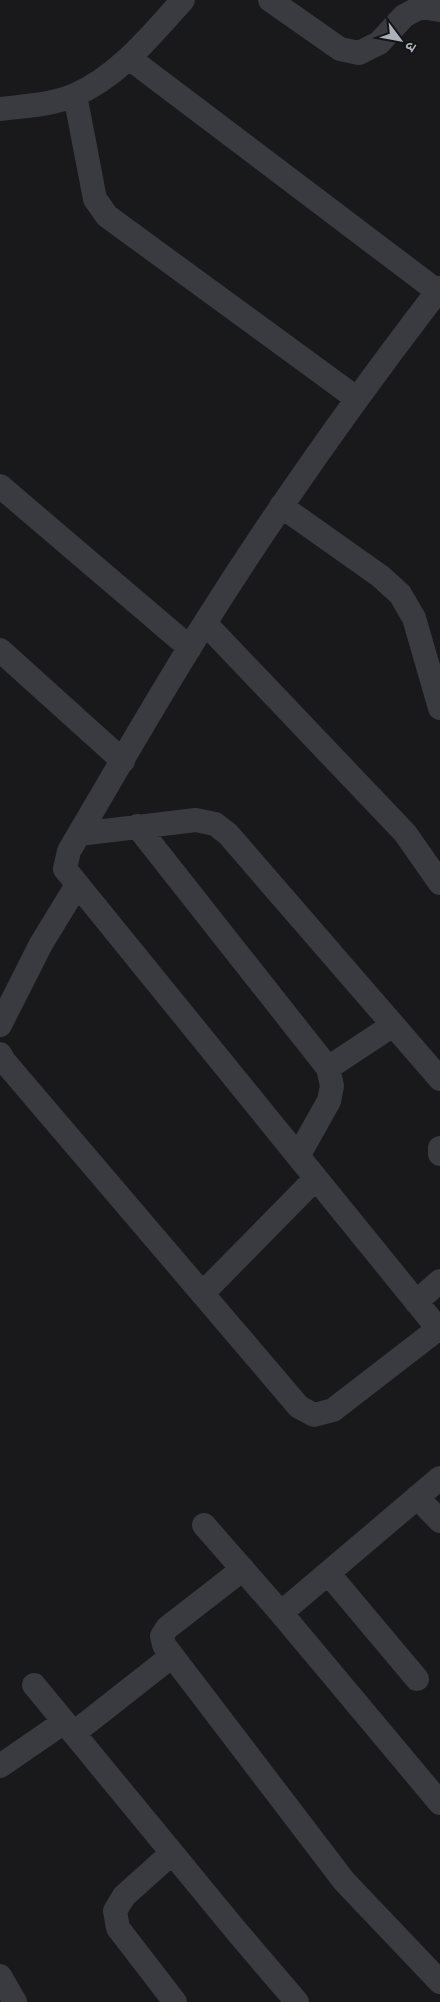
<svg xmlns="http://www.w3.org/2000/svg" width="440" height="2002" font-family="'Work Sans','Noto Sans Devanagari',sans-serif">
<rect width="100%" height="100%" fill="#19191b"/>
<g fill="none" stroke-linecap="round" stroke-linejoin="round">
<path stroke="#393b40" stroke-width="24" d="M270,0L340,49L359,53L379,43L404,16L421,7L440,10
M129,58L437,291
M75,95L95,199L107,216L356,398
M0,109C24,106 52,105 75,95C120,75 151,35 183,0
M440,288C357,396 278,507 205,623C158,697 114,775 69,851L65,869L440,1331
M0,486L190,648
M281,506L380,576L400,594L414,618L440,708
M205,623L405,833L440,883
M0,650L123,761
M137,826L328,1068L332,1086L329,1101L298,1156
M79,834L196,820L215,824L228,834L440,1079
M0,1025L41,944L77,885
M0,1054L4,1061L299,1407L314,1415L333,1410L438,1329
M328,1068L393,1025
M440,1148V1154
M203,1293L316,1178
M416,1302L440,1281
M417,1497L440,1521
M204,1525L281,1613L440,1803
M243,1569L167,1628L162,1636L164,1645L344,1881L440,1982
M328,1573L417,1679
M281,1613L440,1478
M34,1685L238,1933L297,2002
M74,1733L172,1656
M0,1766L64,1722
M172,1853L124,1896L115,1911L118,1928L175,2002
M0,1976L15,2002"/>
</g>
<g transform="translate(400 40) rotate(122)" stroke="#141416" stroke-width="4" paint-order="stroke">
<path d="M0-4L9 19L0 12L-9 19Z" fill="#aab1bb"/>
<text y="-8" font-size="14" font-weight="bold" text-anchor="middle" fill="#aab1bb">उ</text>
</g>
</svg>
